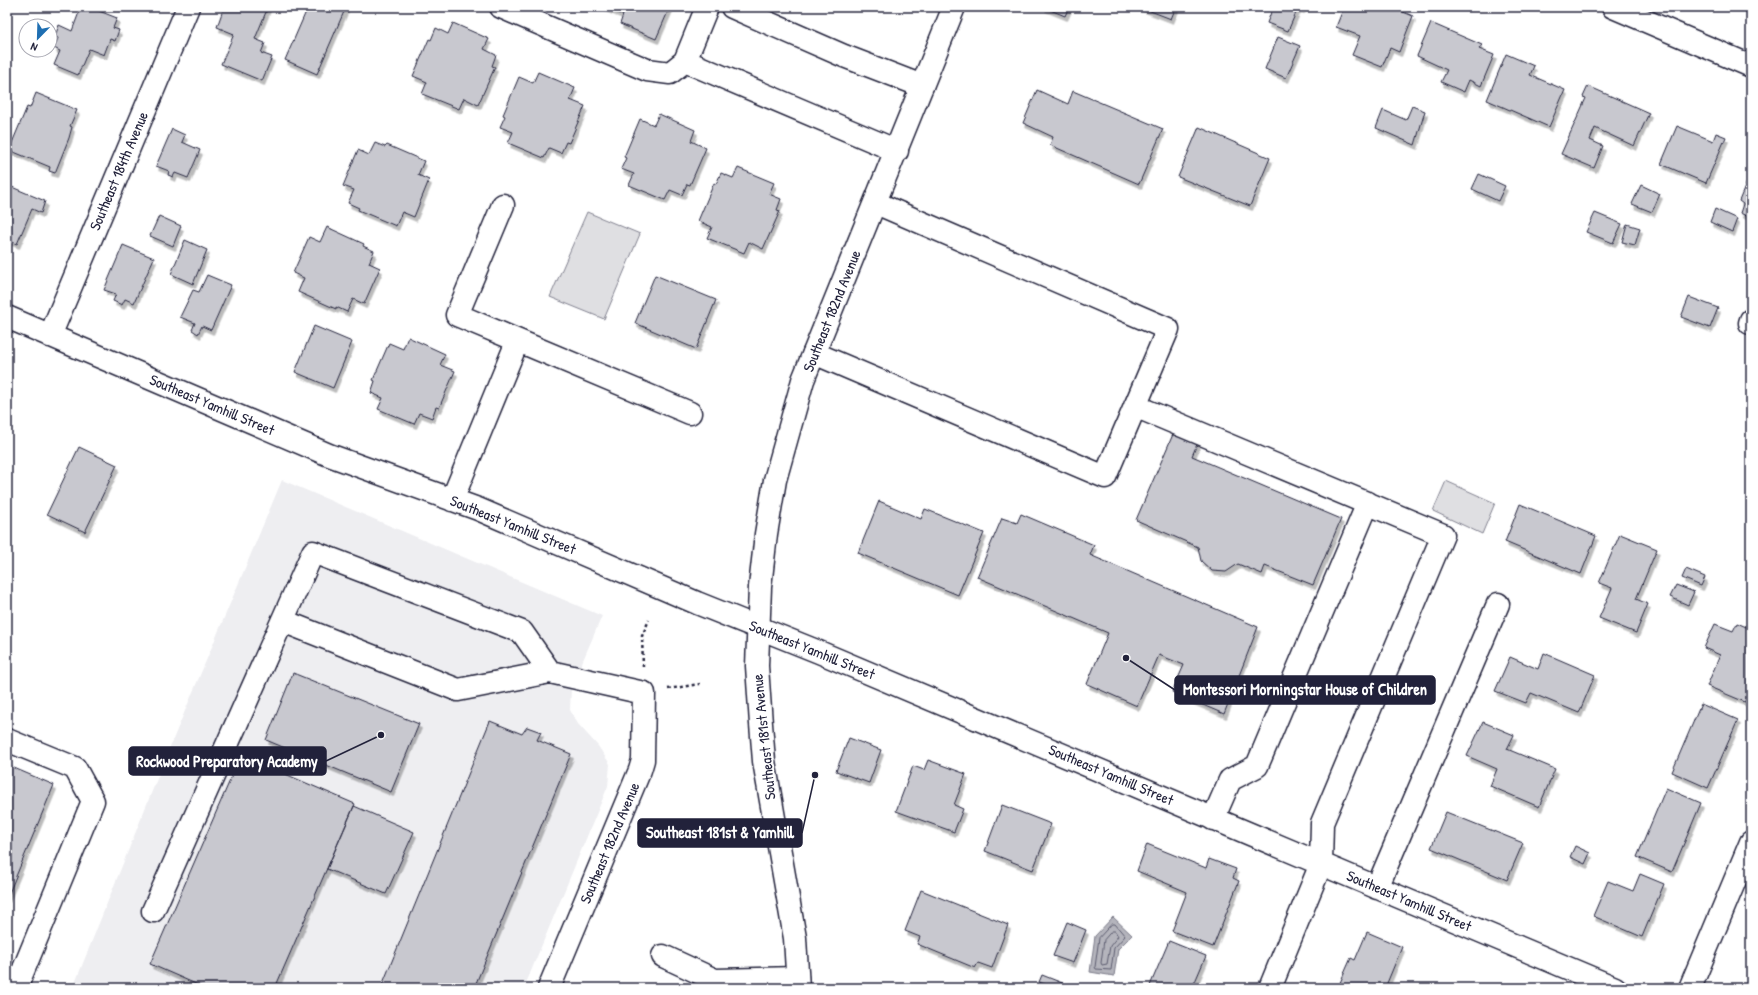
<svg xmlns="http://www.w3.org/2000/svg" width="1758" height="995" font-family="'Patrick Hand',sans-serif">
<defs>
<filter id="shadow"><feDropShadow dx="2.5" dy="4.5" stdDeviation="0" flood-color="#0004"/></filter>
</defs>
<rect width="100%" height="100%" fill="#fff"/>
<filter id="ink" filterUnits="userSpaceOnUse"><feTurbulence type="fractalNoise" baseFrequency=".025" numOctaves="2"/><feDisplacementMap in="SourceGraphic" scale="8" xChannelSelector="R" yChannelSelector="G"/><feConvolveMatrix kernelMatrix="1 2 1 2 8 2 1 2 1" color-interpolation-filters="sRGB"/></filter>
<g filter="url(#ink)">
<path fill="#eeeef1" d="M282,480L602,616L571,688L570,710L578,724L598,746L610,764L608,786L524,988H73L169,749Z"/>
<path fill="#dfdfe2" stroke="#80808e" d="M587,212L640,234L604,319L550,297Z
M1446,481L1495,503L1482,534L1433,511Z"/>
<path fill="#b4b4bc" stroke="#7a7a88" d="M1113,917L1132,935L1118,949L1114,976L1090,972L1095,936Z"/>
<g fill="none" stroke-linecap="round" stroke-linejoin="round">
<path stroke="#5c5c6f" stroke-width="1" d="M1112,924H1115L1125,936L1114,948L1111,970L1096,969L1095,967L1099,938Z
M1112,931H1115L1118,936L1110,946L1107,964L1102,965L1101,963L1104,940Z"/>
</g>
<path fill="#c8c8cf" stroke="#22223b" filter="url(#shadow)" d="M81,7H89L117,18L113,28L119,30L115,41L110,39L104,55L89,49L78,75L54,65L60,51L54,48L58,38L55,36L59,25L72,31Z
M224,7H268L255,39L265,43L261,53L272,57L262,81L221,64L234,34L217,27Z
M308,7H346L317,74L285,60Z
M603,7H670L656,39L620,24L623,15Z
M1043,7H1069L1065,16Z
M1140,7H1176L1171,19Z
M1273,7H1303L1302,9L1298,8L1288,31L1267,23Z
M1344,7H1391L1413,16L1399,52L1390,48L1382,67L1352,55L1360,36L1336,27Z
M453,23L489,39L484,49L496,55L492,66L495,67L478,105L464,98L459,109L422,94L427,82L413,76L429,39L431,40L436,28L448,34Z
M1431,23L1482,45L1479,49L1494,55L1481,86L1469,80L1464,92L1441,82L1447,70L1417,56Z
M1278,37L1300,46L1286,78L1265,69Z
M1506,54L1534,66L1530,75L1565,90L1549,127L1487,100Z
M538,72L575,88L570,100L585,106L569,143L566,142L561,153L549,148L544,158L508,143L513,132L500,127L505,116L503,115L519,77L533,83Z
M1588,86L1649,113L1634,146L1595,128L1590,140L1603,146L1594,168L1561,154L1586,98L1583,97Z
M1037,90L1068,104L1073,91L1163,129L1139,184L1050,145L1053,137L1023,123Z
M36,93L77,110L70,126L72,127L69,138L55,173L49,171L50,167L9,150L27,107L30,108Z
M1412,106L1425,111L1415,145L1376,128L1383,110L1406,120Z
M659,114L695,130L691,141L706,148L690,185L687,184L682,195L670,190L665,200L629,185L634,174L621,169L626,158L624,157L640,119L654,125Z
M1677,126L1713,141L1716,133L1726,137L1706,183L1661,164Z
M1199,127L1270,158L1250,206L1178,177Z
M172,129L185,135L182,142L200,150L188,178L175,173L173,177L168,175L169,171L156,166Z
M375,143L385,147L387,145L424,161L418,175L429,180L414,217L402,212L396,226L358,210L359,208L348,203L354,190L343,186L358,150L369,155Z
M738,168L774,183L769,194L781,199L777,210L780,211L763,249L749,242L744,253L707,238L712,227L698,221L714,183L716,184L721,173L733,178Z
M1751,172V218L1740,213L1743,204L1739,201Z
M1479,174L1505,186L1498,201L1472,189Z
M7,185L45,201L41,213L32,209L17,244L7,240Z
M1641,185L1660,194L1652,212L1632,204Z
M1715,209L1737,219L1732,232L1710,222Z
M1595,213L1622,224L1613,243L1586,232Z
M159,216L181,226L173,246L150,236Z
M1627,224L1640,228L1635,245L1622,242Z
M327,227L364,244L363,246L374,251L369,263L380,268L364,304L353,299L347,312L336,307V309L298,292L304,278L293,273L309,237L320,242Z
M185,240L207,250L193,284L171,274Z
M123,245L154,258L134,303L125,299L122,305L113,301L116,294L104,290Z
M207,275L231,285L211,330L202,326L198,334L192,330L195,323L180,317L193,290L199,292Z
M655,275L716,300L696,349L635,323Z
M1689,297L1718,308L1710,328L1681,317Z
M314,326L352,342L333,388L295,372Z
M408,337L445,354L440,365L455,371L439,408L436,407L432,418L419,413L414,424L378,409L383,398L371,393L375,381L373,380L389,343L403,349Z
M1174,432L1198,442L1192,456L1341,519L1313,585L1265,566L1262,574L1238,564L1226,572L1212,571L1201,561L1198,547L1136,520Z
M79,447L117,465L85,532L47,514Z
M879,501L921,519L925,509L984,533L958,595L858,553Z
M1520,504L1596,536L1581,574L1505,542Z
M1021,514L1094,545L1090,555L1258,627L1224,714L1172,692L1184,665L1159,655L1137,706L1087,684L1108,633L977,577L1002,518L1017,523Z
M1620,534L1657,549L1636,599L1648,604L1636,633L1599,618L1612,588L1599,583Z
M1686,569L1705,577L1701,586L1682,578Z
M1676,585L1694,592L1688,605L1670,597Z
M1737,623L1751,629V687L1745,702L1707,686L1720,655L1704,648L1715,624L1733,631Z
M1544,653L1595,675L1579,713L1531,693L1526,703L1495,691L1510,657L1538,669Z
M293,673L419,724L391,792L266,740Z
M1701,704L1738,720L1708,788L1672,772Z
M490,721L522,734L527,727L541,732L537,740L571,754L474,988H381Z
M1483,722L1514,735L1507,749L1555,769L1539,807L1490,786L1497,769L1467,756Z
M849,738L881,750L869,783L836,771Z
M241,755L355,804L275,988H205L150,964Z
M928,760L966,774L954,805L963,809L954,832L896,811L913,766L924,770Z
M7,765L54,785L7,898Z
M1666,788L1701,803L1672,872L1637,857Z
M1002,805L1051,824L1033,870L985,851Z
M354,806L414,832L386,894L327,869Z
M1446,812L1523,843L1507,880L1431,848Z
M1147,844L1206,868L1209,859L1236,869L1233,878L1239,881L1213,947L1172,931L1187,892L1137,871Z
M1575,846L1590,853L1585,864L1570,857Z
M1640,874L1664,884L1642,937L1593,916L1608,881L1633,891Z
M921,890L1008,925L992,968L978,963L975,968L917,944L920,937L905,931Z
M1067,922L1086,930L1073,963L1053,956Z
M1367,932L1402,947L1385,988H1344L1345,986L1339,985L1351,958L1355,960Z
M1169,941L1206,956L1194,984L1199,986V988H1149Z
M1042,975L1075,988H1055L1039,982Z"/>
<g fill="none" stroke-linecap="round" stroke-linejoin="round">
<g stroke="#22223b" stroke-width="25">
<path id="minor" d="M501,7L647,70L670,73L685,61L707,7
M732,7L844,56L922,86
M1613,7L1751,66
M685,61L897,151
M503,205L457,315L690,413
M7,317L329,455L478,509L697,603L819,652L1615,988
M1750,323L1751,320
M50,336L188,7
M814,353L1105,477L1168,329L876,203
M1135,406L1443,535L1322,823L1321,864L1270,988
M452,500L517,342
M283,621L458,690L550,672L644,693L643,760L640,770L549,988
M7,740L75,768L93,801L16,988
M1213,819L1230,780L1257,766L1368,503
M1377,888L1498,604
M153,911L313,552L522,632L550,672
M663,956L715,980L797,978
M1690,988L1751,842"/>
</g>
<g stroke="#22223b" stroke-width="25">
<path id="major" d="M798,988L795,938L764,761L761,724L757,666L760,587L766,534L775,480L803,380L954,7"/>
</g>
<path stroke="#22223b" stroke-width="2.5" stroke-dasharray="3 3" stroke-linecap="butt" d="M643,667L642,636L649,620
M668,689L700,684"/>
<use href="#minor" stroke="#fff" stroke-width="22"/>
<use href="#major" stroke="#fff" stroke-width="22"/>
</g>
</g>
<g text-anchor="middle" stroke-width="3.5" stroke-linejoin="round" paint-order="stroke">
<g font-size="15" fill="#22223b" stroke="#fff">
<text transform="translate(119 171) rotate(-67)" y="5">Southeast 184th Avenue</text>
<text transform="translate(832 311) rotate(-68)" y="5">Southeast 182nd Avenue</text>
<text transform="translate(212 405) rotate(23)" y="5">Southeast Yamhill Street</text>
<text transform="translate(513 525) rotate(22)" y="5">Southeast Yamhill Street</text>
<text transform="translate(812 650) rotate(22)" y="5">Southeast Yamhill Street</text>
<text transform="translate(764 737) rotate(-96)" y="5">Southeast 181st Avenue</text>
<text transform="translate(1111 775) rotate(23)" y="5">Southeast Yamhill Street</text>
<text transform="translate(610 843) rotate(-67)" y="5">Southeast 182nd Avenue</text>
<text transform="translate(1409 901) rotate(23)" y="5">Southeast Yamhill Street</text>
</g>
</g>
<path fill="none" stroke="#22223b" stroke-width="1.5" d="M1126 658L1175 690M381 735L326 761M815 775L802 833"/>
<g fill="#22223b" stroke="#fff" stroke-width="1.5">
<circle cx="1126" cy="658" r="4"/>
<circle cx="381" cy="735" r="4"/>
<circle cx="815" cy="775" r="4"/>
</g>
<g fill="#22223b" stroke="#22223b" stroke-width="1.5">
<rect x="1175" y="676" width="260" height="28" rx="4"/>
<rect x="129" y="747" width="197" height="28" rx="4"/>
<rect x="638" y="819" width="164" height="28" rx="4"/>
</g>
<g font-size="16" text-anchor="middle" font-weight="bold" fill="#fff">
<text x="1305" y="695">Montessori Morningstar House of Children</text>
<text x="227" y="767">Rockwood Preparatory Academy</text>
<text x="720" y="838">Southeast 181st &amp; Yamhill</text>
</g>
<rect width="1758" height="995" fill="none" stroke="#fff" stroke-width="24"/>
<rect x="12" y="12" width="1734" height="971" fill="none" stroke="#22223b" stroke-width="1.5" filter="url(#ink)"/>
<g transform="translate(38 38) rotate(203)"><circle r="19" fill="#ffffff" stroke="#a7a7b1"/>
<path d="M0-3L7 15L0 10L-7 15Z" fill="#1f6fb2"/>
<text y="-6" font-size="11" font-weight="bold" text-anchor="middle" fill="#22223b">N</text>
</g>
</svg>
